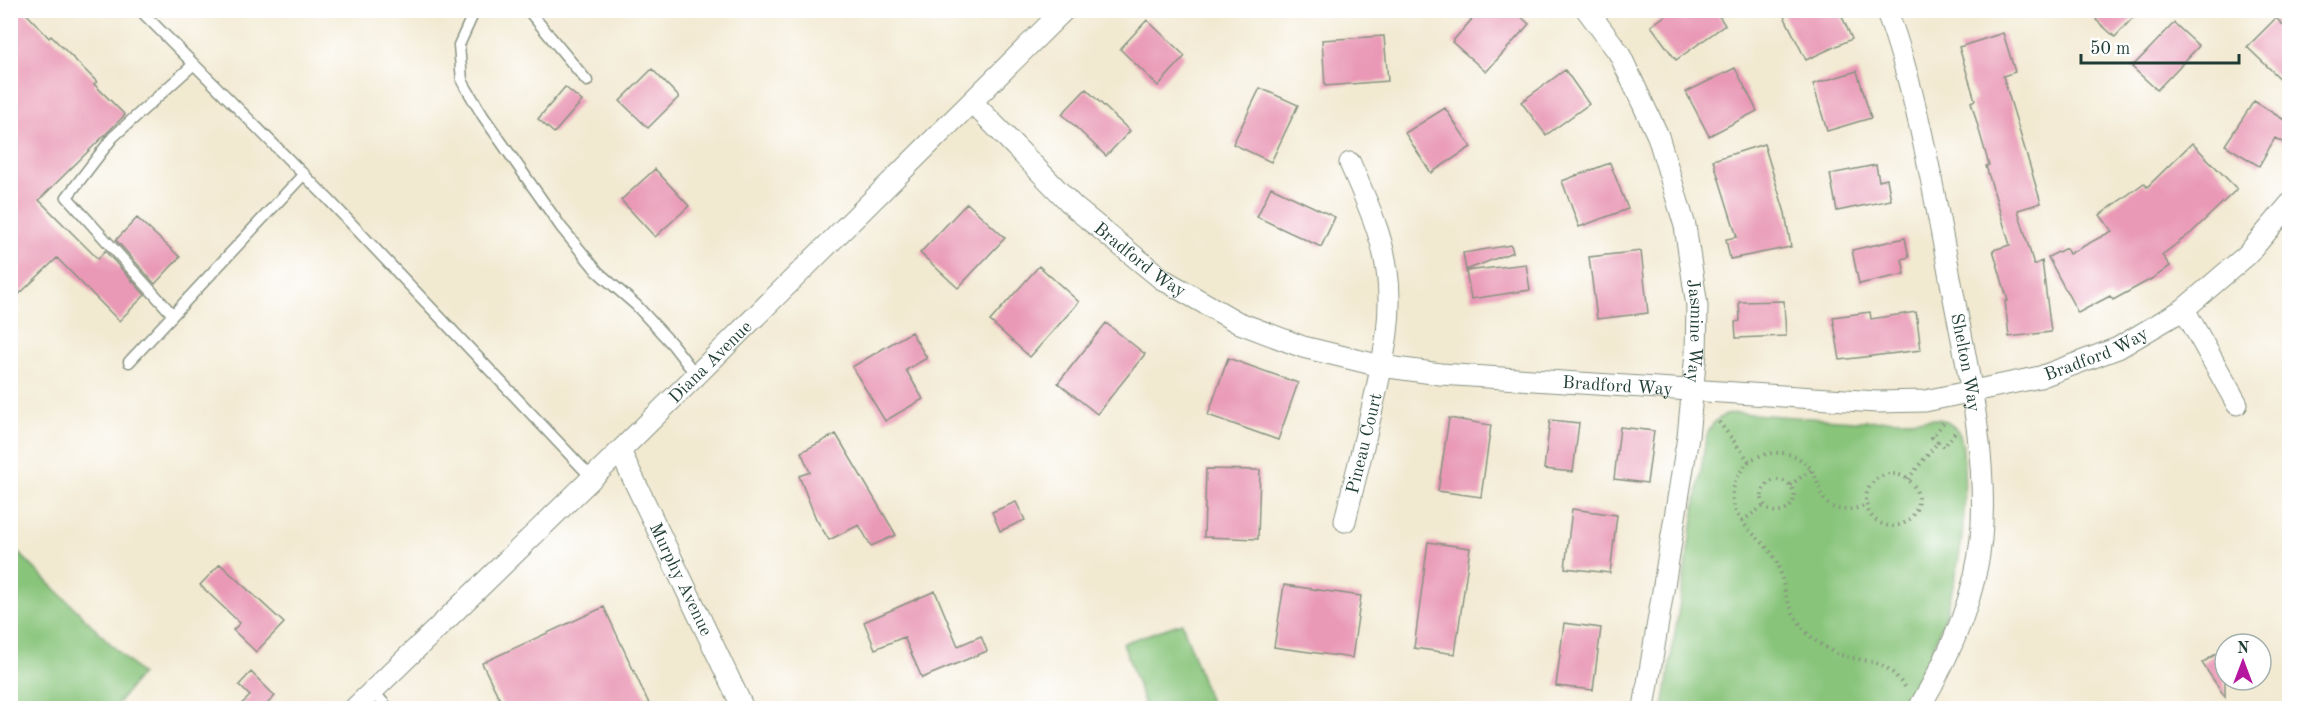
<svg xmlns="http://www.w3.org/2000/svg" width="2300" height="719" font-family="'Old Standard TT',serif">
<rect width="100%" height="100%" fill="#fff"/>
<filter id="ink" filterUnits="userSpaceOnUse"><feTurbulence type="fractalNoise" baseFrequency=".0167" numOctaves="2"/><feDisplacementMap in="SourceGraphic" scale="12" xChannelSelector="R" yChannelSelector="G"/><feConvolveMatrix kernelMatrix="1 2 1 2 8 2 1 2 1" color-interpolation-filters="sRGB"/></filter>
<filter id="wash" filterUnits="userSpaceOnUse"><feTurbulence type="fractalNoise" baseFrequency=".008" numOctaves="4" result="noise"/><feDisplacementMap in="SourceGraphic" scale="24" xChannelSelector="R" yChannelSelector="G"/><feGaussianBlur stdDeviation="1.35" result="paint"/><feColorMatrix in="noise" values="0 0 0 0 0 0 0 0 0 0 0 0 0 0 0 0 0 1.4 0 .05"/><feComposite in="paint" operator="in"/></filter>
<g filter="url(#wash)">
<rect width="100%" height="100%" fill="#f2e9d1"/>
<path fill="#88c47a" stroke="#548057" stroke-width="1.5" d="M1737,413L1854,421L1939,419C1946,421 1953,424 1958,431C1964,442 1963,455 1964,467C1967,521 1959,576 1941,627C1931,655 1916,683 1899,708H1663L1706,438C1711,422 1720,414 1737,413Z
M10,544L141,674L114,708H11Z
M1182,623L1212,708H1146L1123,643Z"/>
<g id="blocks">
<path fill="#e999b5" d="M16,10H23L49,38L51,36L97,82L94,84L125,115L39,200L98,259L105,251L145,295L119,321L57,258L10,303V16Z
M1480,10H1514L1529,24L1486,72L1452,42Z
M1673,10H1715L1725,25L1676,60L1651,26Z
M1795,10H1839L1852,39L1806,60L1784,16Z
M2105,10H2140L2115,37L2096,20Z
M2276,18L2289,31V87L2247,47Z
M1147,20L1185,56L1158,86L1120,49Z
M2174,23L2199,46L2157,90L2132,67Z
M2003,33L2015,72L2003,76L2041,203L2018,210L2034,265L2042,261L2051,332L2009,337L2005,301H2008L1993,250L2010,245L1986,166L1989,165L1971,102L1975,100L1959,47Z
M1384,36L1388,81L1325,86L1322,40Z
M1735,68L1757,111L1709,136L1686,92Z
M652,69L679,97L648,128L620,101Z
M1565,70L1589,104L1546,135L1521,102Z
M1857,71L1871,118L1827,131L1813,84Z
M565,87L582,101L554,133L538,119Z
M1260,88L1298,105L1271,162L1233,144Z
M1086,89L1130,131L1106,156L1062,114Z
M2254,101L2289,123V146L2275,138L2259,166L2225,145Z
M1445,108L1471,147L1431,173L1405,133Z
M2192,143L2237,189L2191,233L2162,255L2170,266L2155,277L2113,300L2110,296L2078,313L2048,257L2066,248L2069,254L2112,231L2100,215L2144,183L2147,187Z
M1764,144L1785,213L1791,247L1730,259L1726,239L1737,237L1713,160Z
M1610,163L1628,209L1579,227L1562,181Z
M1876,165L1879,181L1887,179L1891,200L1837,211L1830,174Z
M655,169L689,206L655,237L621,200Z
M1271,187L1335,217L1321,247L1257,217Z
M967,203L1005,238L958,288L920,253Z
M137,218L180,257L155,284L116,240Z
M1905,238L1909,257L1902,259L1905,274L1859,284L1852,250Z
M1511,245L1513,252L1466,270L1463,253Z
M1641,251L1648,313L1597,319L1589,257Z
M1526,264L1530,290L1471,299L1466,271Z
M1039,266L1079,302L1030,357L990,321Z
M1784,301L1786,336L1736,338L1735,322L1740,321L1739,302Z
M1870,312L1871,319L1916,312L1921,350L1840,360L1833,317Z
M1106,323L1145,354L1097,414L1058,383Z
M911,332L927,358L906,370L923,399L885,421L852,367Z
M1228,358L1298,383L1278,440L1208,415Z
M1449,418L1491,425L1481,497L1438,491Z
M1550,420L1579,423L1573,472L1544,469Z
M1620,427L1654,431L1647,483L1614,479Z
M836,434L896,535L871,546L859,525L829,540L816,519L799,476L810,472L801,452Z
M1206,469L1260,470L1258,539L1204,537Z
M1016,502L1025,520L1000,531L992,512Z
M1572,509L1617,515L1610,573L1565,568Z
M1428,542L1470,548L1455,654L1414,648Z
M220,564L284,623L256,652L233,630L240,623L200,585Z
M1284,585L1361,596L1352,658L1274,647Z
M935,591L958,646L981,636L987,651L922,678L904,637L875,649L864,622Z
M604,607L651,708H504L482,663Z
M1564,623L1601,628L1593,690L1556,686Z
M2225,648V697L2202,663Z
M251,672L275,696L263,708H237L250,696L239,685Z"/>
</g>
</g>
<g filter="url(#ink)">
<use href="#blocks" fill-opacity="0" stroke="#889382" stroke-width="1.5"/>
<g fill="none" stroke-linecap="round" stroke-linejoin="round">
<g stroke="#889382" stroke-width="13">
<path id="service" d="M140,10L329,200L592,478
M475,10L459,45L462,81L483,116L561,227L598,272L636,305L672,344L696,375
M528,10L587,81
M173,315L67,197L113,137L194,64
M129,362L304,174
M373,691L388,708"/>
</g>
<g stroke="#889382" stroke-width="23">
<g id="minor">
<path id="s1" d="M1587,10L1619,53L1658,136L1685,226L1697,306L1696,353L1688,437L1644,708"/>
<path id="s2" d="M1886,10C1895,31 1901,53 1907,75C1924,136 1935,199 1947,261C1963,352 1989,446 1981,539C1975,600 1949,657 1919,708"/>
<path id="s3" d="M972,102L1075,208L1162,279L1237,322L1303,347L1381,366L1440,374L1877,402L1925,401L2040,377L2118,348L2184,309L2247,255L2290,204"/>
<path d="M2184,309L2237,404"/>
<path id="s4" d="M620,451L743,708"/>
<path id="s5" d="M1345,521C1355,478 1366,436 1376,392C1385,351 1393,313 1387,271C1382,233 1365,198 1350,163"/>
<path id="s6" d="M355,708L620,451L1064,10"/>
</g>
</g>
<path stroke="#889382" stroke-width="4" stroke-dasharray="1.5 4.5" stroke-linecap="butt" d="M1719,422L1749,461C1773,447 1803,450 1816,478C1818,484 1819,490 1822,496C1831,514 1850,511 1867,505
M1938,442L1944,447L1955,432
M1749,461C1738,473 1731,485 1733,502C1737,526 1764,539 1776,560C1781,570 1782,580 1785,591C1789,609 1801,629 1816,641C1824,647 1834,653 1844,656C1858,660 1875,660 1888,669C1895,674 1901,682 1907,689
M1866 500a26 26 0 1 1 52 0a26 26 0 1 1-52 0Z
M1908,479L1938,442L1932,437L1943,423
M1762 496a16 16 0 1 1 32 0a16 16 0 1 1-32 0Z
M1790,485L1811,470
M1742,521L1765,505"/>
<use href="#service" stroke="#fff" stroke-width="10"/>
<use href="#minor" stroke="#fff" stroke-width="21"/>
</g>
</g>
<g text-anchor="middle" stroke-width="6" stroke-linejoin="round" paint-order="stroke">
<g font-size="18" fill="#1f3d34" stroke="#fff">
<text dy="6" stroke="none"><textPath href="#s3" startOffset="231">Bradford Way</textPath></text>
<text dy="6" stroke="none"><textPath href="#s1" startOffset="345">Jasmine Way</textPath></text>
<text dy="6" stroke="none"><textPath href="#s3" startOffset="1221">Bradford Way</textPath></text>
<text dy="6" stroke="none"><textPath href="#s6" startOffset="496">Diana Avenue</textPath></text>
<text dy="6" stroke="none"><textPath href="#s2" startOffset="362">Shelton Way</textPath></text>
<text dy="6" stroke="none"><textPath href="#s3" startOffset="735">Bradford Way</textPath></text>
<text dy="6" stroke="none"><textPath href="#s5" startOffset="80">Pineau Court</textPath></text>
<text dy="6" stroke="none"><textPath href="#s4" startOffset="142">Murphy Avenue</textPath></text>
</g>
</g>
<rect width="2300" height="719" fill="none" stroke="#fff" stroke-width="36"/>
<g transform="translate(2243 662)"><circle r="28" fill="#ffffff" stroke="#a5b1ae" stroke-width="1.5"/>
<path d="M0-4.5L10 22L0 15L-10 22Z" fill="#b5179e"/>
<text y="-9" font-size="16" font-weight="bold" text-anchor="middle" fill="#1f3d34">N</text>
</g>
<path d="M2081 54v9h158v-9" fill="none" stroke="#1f3d34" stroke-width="3"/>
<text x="2090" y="54" font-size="18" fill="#1f3d34" stroke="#ffffff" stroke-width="4.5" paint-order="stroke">50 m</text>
</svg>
